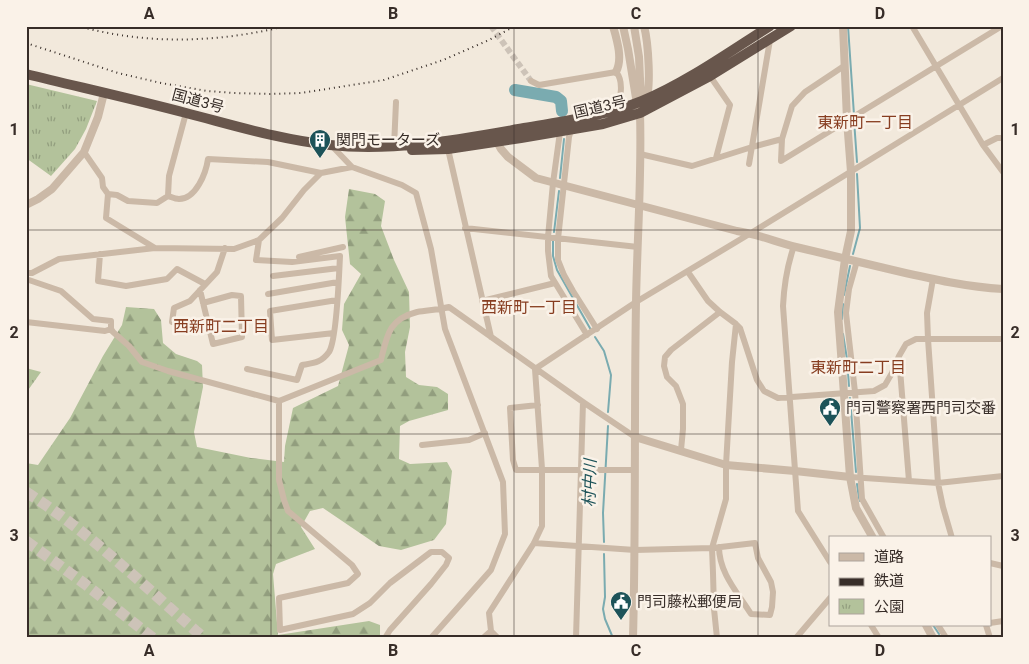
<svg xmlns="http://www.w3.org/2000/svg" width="1029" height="664" font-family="Roboto,'Noto Sans JP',sans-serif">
<defs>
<pattern id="forest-firs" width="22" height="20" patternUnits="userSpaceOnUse" patternTransform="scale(1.25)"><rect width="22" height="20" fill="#b3c29b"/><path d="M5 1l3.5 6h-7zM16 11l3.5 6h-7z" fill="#929e7e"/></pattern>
<pattern id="park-tufts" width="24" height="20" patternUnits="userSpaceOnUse" patternTransform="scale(1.25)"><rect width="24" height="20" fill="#b3c29b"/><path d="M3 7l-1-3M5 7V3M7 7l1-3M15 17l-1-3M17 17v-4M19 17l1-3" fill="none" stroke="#929e7e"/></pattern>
</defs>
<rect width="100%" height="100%" fill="#f2e9dc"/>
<path fill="url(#forest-firs)" d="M349,189L375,194L385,201L381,226L394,260L409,292L410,327L405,352L406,377L419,385L437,387L448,394V410L409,421L400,426L399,459L410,464L447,462L452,471L446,524L434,540L401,550L379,546L323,508L310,511L301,527L315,549L276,564L273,574L278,635L369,621L380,625V638H26V463L38,465L70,418L103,356L122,325L126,307L154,309L161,320L163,343L176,354L197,361L202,365L203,387L194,432L197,447L251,458L284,462L285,446L293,408L338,386L349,345L342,330L344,304L361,274L350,264L345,217Z"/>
<path fill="url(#park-tufts)" d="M26,84L97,101L86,129L75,149L51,176L26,158Z
M26,368L41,372L26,393Z"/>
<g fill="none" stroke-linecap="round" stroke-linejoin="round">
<path stroke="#7aabb0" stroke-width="2" d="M848,26L854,115
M854,120L857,162
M560,178L564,139
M554,232L559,191
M553,240V256L557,270L591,330
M853,254L860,228L857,174
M844,295L850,266
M842,319L843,304
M843,334L847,359L849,386
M595,337L604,351L611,375L608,412
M850,398L856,472
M857,484L859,498L860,501
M604,542L603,513L608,426
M604,554L605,597L603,609L605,619L613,638
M933,625L939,634"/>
<path stroke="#7aabb0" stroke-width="12" d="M515,90L556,97L561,101L562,111"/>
<path stroke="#cdc3b8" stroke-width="6" stroke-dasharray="6 3" stroke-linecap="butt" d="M491,26L531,81"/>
<path stroke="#cdc3b8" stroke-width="11" stroke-dasharray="11 5.5" stroke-linecap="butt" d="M26,492C91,533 146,588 204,638
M26,541L85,584L153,638"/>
<path stroke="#cbb9a7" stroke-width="6" d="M912,26L983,145L997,138H1003
M710,76L730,105L716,158
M531,81L539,85L616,72C624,81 621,99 616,109
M571,130L569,137L558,239V260L564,275L573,291L597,329
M560,132L553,183L548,237V251L551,276L587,335
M782,139L781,161L1002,26
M331,145L352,167L402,185L416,193L431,249L445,329L503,482L505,534L491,570L431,638
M983,145L1003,172
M394,147L396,102
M448,149L491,337
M84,152L102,178L103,187L108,194L106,218L155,248
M640,154L692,166L752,147L782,139L792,106L805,92L844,66
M749,164L770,40
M108,194L117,195L128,201L157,203L168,196C171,197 176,199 179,199C196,199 206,173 208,159L268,162L321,173
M168,196L169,176L186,113
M465,228L638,247
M794,246C787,266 784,286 783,306L798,511L830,562
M100,254L98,281L126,286L167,279L177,269L205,284
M299,257L343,247
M857,261L849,289L846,313L855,392L862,499L884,538
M688,272L708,301L720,312L736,324L732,362L726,465V499L712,548L713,573L714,609L717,638
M26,273H32L59,259L155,248L234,249L259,240L282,218L304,190L321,173L352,167
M273,276L339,268
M26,279L61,291L93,319L111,321V329L113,332L129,346L142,362L168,371L279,401L381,360C387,335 389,319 417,312C428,310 438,310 449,307L583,402L635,437
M933,279L927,313L928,339L938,483L943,507L952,538
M200,290L213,344L242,337L241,296L232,295L203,303
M268,294L338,282
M482,301L555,283
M26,322L105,331L111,329
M172,322L174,308L190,301L217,272L225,248
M736,324L740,328L757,380L764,391L778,398L874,391L885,385L892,373L899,356L906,344L916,339H1003
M334,333L272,340L270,311L337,300
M899,357L909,481
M247,369L297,380L302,365C314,363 321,363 329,352C337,340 339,274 340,256L292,262L256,260L259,240
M535,369L636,302L751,233L1003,78
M279,401V480L284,500L288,511L352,565L358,574L348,583L279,598L280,630L353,614L370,603L390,583L431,552H442L449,558L446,565L431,584L390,630L385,638
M538,405L510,408L513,460L516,470H635
M422,445L469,440L485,433
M681,450L683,429V404L676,386L667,377L664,366L665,357L671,350L720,312
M850,477L938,483L1003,476
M534,543L635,550L712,548L755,543L758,558L771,582L773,592L772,607L770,615L751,614C738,593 719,573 719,547
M990,563L1003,566
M990,623L1003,621
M871,625L879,638
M938,625L945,636
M986,625L990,638
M483,638L491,631
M498,638L491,631L489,613L534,543L542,526V469L535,369
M576,638L583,402
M796,638L830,598"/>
<path stroke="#cbb9a7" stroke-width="8" d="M613,26C617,40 623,59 616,72
M623,26L628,49L637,104
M644,26C648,41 652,90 645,102
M843,26L847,120L851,172V231L845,259L838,312L850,477L856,508L873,538
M496,137L497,142L501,149L508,157L536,178L737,231C757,234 776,242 796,247C830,255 863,263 897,271C932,279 967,287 1003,289
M26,205L38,199L52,189L84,152L98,117L104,93
M635,437L726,465L795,471L850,477
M926,625L933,638
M633,638C636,526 634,415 636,303C637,240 642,176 640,113L641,101L639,57L634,26"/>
<path stroke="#68564c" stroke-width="10" d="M26,74C79,87 133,99 186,113C233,125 281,140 330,145C395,152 461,139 524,128C564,121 605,116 642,101C687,82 729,52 770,26
M412,150L448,149L521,138L603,124L640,113L710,76L791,26"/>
<path stroke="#372d28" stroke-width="2" stroke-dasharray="1 4" stroke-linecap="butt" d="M78,26C146,45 217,43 286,26
M26,43L118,73L161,83L207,91L234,93L270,94L301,93L384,80L443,60L489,40L515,26"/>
</g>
<path fill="none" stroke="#372d28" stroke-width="1" stroke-opacity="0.55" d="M271,26V638M514,26V638M758,26V638M26,230H1003M26,434H1003"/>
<defs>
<g id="building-pin" transform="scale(1.125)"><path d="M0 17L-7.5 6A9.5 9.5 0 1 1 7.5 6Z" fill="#1d5359" stroke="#faf2e8"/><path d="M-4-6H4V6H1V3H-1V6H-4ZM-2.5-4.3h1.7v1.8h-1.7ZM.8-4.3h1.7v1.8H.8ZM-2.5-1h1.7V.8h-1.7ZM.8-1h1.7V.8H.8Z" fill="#fff"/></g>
<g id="civic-pin" transform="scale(1.125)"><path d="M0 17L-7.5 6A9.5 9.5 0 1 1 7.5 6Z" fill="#1d5359" stroke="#faf2e8"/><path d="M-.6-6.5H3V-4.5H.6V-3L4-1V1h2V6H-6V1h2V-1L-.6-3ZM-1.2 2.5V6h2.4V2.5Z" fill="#fff"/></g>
</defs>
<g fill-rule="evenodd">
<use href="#building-pin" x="320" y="140"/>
<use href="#civic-pin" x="830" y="408"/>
<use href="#civic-pin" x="621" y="602"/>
</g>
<g text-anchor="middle" stroke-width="5" stroke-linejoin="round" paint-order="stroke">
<g font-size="15" fill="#372d28" stroke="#faf2e8">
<text transform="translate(198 101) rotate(15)" y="5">国道3号</text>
<text transform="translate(600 107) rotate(-13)" y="5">国道3号</text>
</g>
<g font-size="15" fill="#372d28" stroke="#faf2e8" text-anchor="start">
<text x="336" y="145">関門モーターズ</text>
<text x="846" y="413">門司警察署西門司交番</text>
<text x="637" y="607">門司藤松郵便局</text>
</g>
<g font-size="16" fill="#873d20" stroke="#faf2e8">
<text x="865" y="128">東新町一丁目</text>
<text x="529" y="313">西新町一丁目</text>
<text x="221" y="332">西新町二丁目</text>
<text x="858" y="373">東新町二丁目</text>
</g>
<g font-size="16" font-style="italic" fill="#1d5359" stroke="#faf2e8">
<text transform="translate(589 483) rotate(-88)" y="6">村中川</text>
</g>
</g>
<rect width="1029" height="664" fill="none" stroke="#faf2e8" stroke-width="55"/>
<rect x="829" y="536" width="162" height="90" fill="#faf2e8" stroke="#aca39b"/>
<rect x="839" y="553" width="25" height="8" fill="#cbb9a7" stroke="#aca39b"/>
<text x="874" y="562" font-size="15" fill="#372d28">道路</text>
<rect x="839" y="578" width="25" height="8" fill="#372d28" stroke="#aca39b"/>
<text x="874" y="586" font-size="15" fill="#372d28">鉄道</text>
<rect x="839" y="599" width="25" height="15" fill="url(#park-tufts)" stroke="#aca39b"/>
<text x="874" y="612" font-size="15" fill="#372d28">公園</text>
<rect x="28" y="28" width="974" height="608" fill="none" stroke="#372d28" stroke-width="2"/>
<g font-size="16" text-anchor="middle" font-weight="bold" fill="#372d28">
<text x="149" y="19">A</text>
<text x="393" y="19">B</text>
<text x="636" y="19">C</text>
<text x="880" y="19">D</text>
<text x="14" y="135">1</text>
<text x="1015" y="135">1</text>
<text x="14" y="338">2</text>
<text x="1015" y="338">2</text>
<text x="14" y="541">3</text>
<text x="1015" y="541">3</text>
<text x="149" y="656">A</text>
<text x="393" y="656">B</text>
<text x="636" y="656">C</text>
<text x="880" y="656">D</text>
</g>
</svg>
